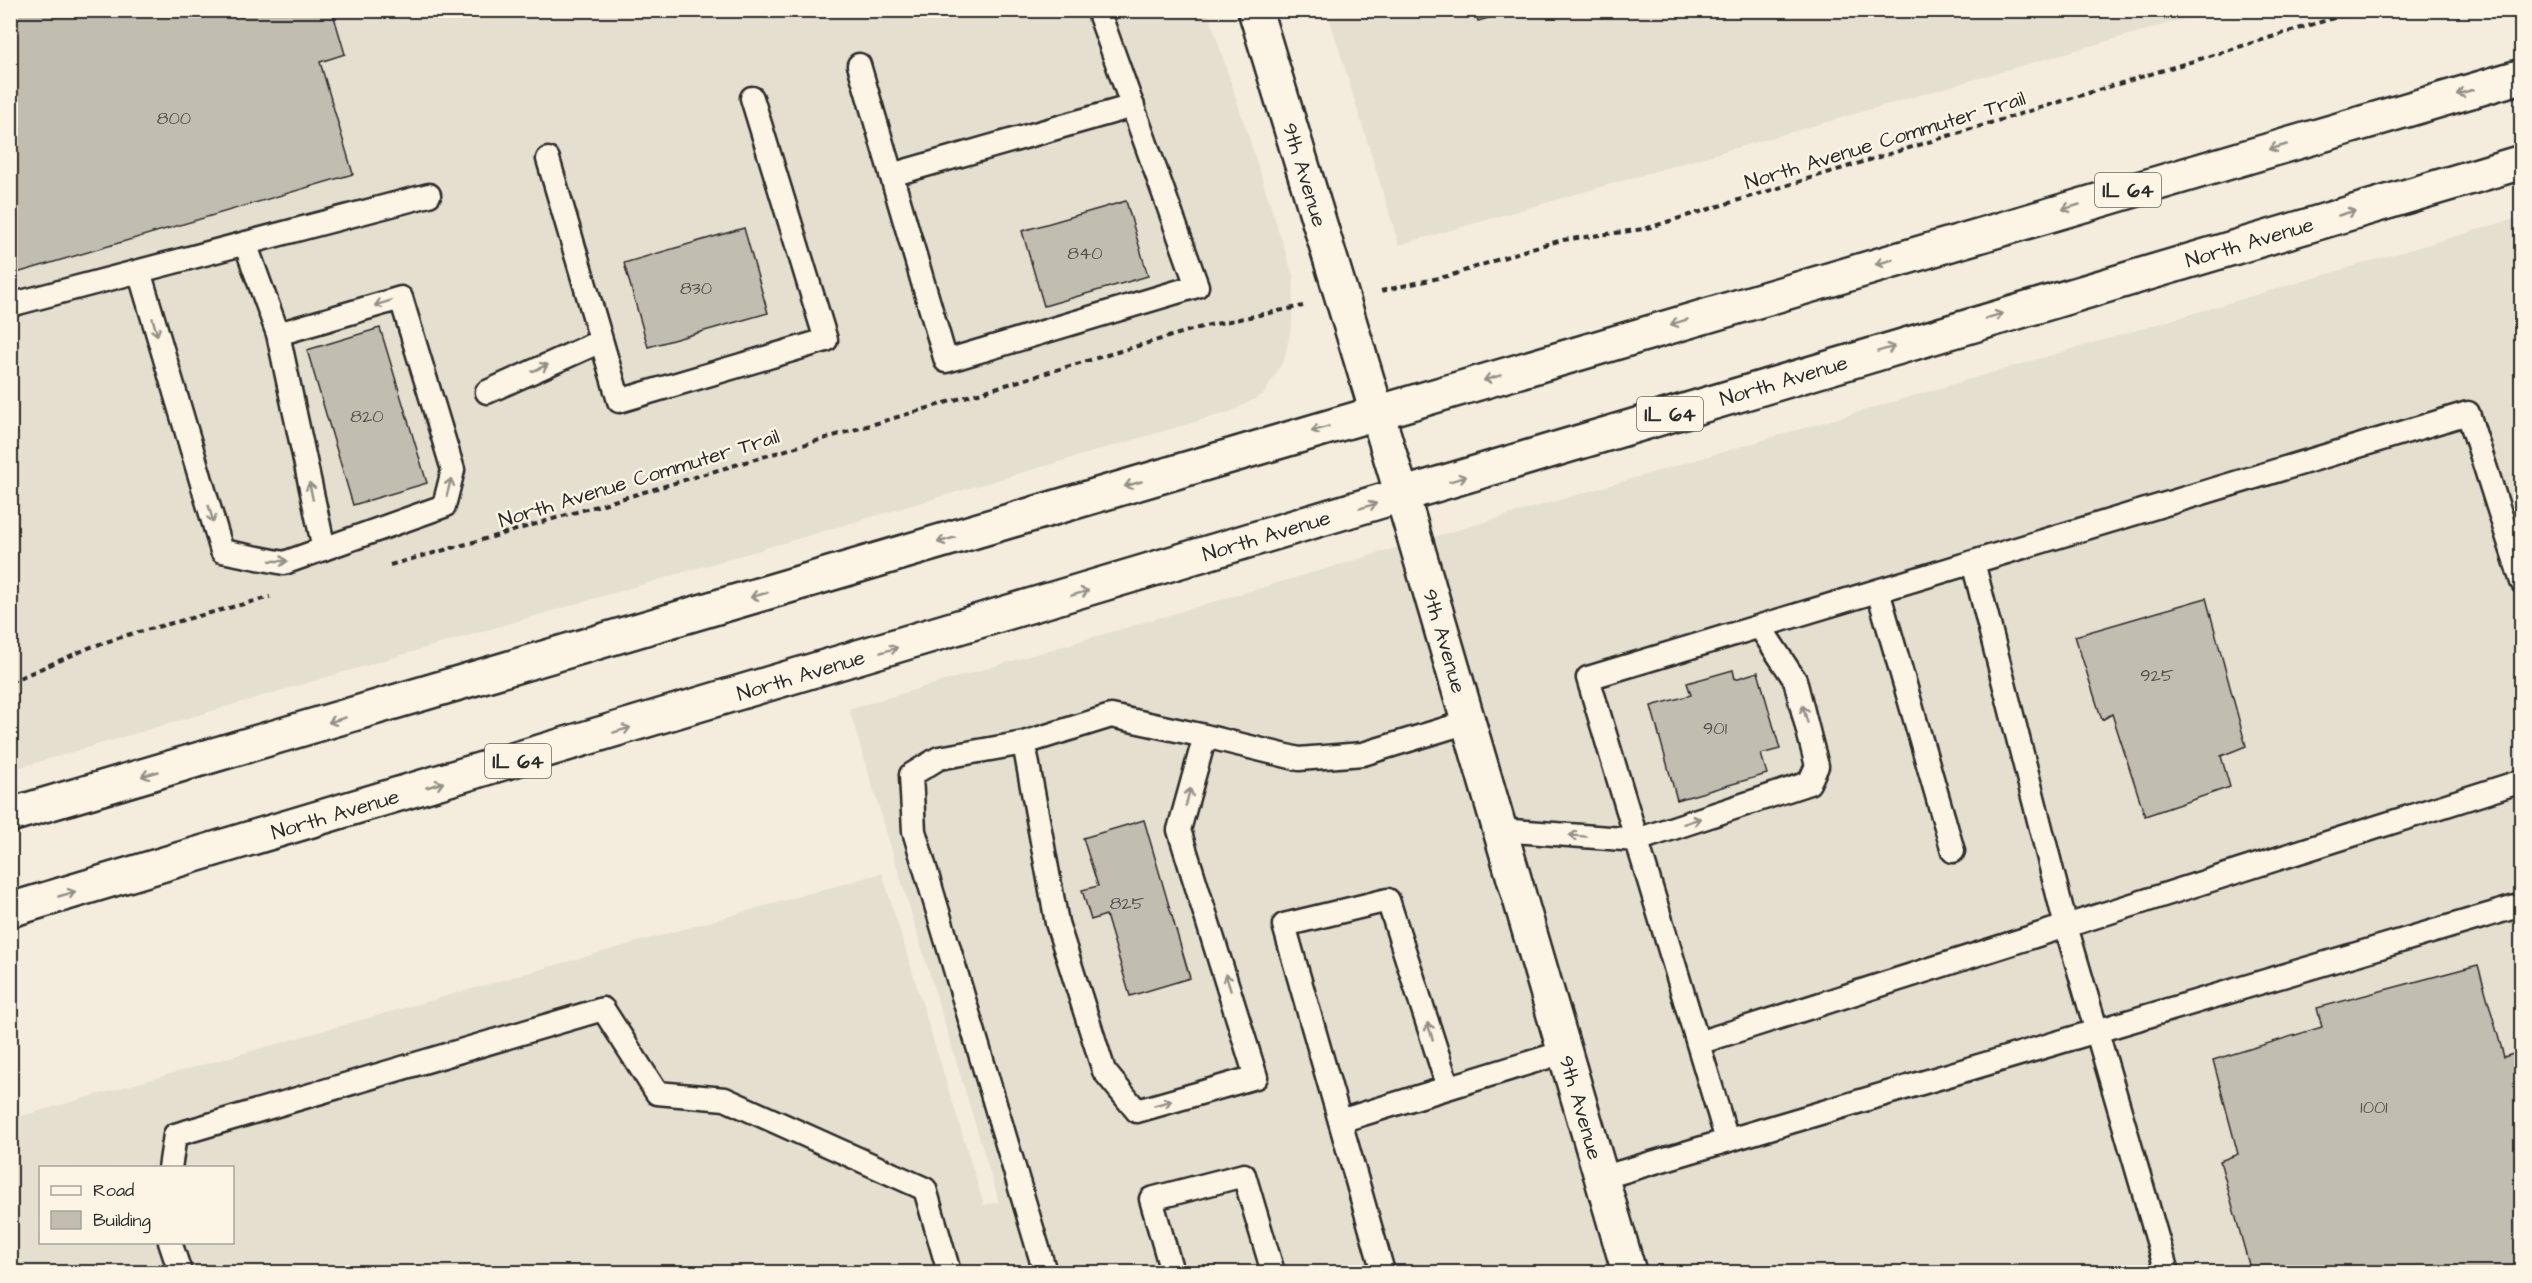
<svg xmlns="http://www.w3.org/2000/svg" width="2532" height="1283" font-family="'Architects Daughter',sans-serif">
<rect width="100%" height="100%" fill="#f4edde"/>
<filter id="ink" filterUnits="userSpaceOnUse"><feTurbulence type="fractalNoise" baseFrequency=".0167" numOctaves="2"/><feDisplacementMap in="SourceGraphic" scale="12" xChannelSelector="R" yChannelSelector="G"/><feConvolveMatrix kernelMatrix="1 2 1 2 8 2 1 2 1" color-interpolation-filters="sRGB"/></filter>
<g filter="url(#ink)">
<path fill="#e5dfd0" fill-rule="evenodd" d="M1327,10L2212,11L1399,245Z
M11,11H1208L1294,278L1292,324L1284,360L1264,394L1232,411L11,770Z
M2521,217V1272H11V1119L882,873L984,1205L999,1202L849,709ZM40,1168H232V1242H40Z"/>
<path fill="#c2bdb1" stroke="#2b2b2b" stroke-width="1.5" d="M10,10H332L345,54L320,62L353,174L10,275Z
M1475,10H1515L1478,21Z
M1126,201L1148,276L1044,306L1022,231Z
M744,228L768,313L648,347L624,263Z
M380,328L427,483L353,505L307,350Z
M2206,598L2246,746L2221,756L2230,787L2145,816L2112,714L2102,720L2075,636Z
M1733,670L1735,679L1758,672L1780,749L1761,754L1767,774L1677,800L1651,706L1691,695L1687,683Z
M1144,820L1190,978L1130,996L1106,915L1091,920L1082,890L1098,886L1083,838Z
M2478,965L2504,1057L2522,1051V1272H2293V1270L2251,1272L2220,1161L2238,1154L2213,1060L2322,1027L2317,1008Z"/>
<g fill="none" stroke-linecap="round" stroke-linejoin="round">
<g stroke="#2b2b2b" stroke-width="27">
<path id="service" d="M859,65L946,361L1197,286L1098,10
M548,159L619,401L826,340L752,98
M891,175L1133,106
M139,271L222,551L284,563L444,506L453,470L401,298L278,334L245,243
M10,305L429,195
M278,334L324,549
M487,392L601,341
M1878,591L1953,851
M1024,743L1057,923L1104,1071L1137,1111L1256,1077L1179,830L1205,736
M1499,830L1637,840L1809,783L1817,766L1795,680L1760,627
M1698,1043L2066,926L1973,562
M1340,1121L1564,1052
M1727,1140L1588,678L2468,413L2522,582
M170,1168L175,1135L603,1009L657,1093L725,1099L925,1189L949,1272
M1601,1178L2522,905
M170,1242L180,1272
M1045,1272L914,831L911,775L939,758L1024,743L1111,716L1205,736L1299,759L1363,754L1468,722
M1172,1272L1151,1199L1244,1175L1273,1272
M1383,1272L1284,925L1388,900L1448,1087
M2167,1272L2066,926L2522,781"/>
</g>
<g stroke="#2b2b2b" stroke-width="38">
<g id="minor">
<path id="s1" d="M1402,495L1629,1272"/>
</g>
</g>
<g stroke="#2b2b2b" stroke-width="38">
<g id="tertiary">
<path id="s2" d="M1255,10L1402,495"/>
</g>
</g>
<g stroke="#2b2b2b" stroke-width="38">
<g id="primary">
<path d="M10,815L2522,76"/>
<path id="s3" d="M10,910C849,664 1683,407 2522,162"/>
</g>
</g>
<path stroke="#2b2b2b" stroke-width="4" stroke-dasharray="6 4.5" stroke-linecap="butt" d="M1381,291L1452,275L1532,248L1563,240L1644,229L2360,10
M390,565L492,537L1205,326L1303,306
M10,682L91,647L127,635L270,597"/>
<use href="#service" stroke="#fcf5e5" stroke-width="22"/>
<use href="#minor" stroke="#fcf5e5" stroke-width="33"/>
<use href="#tertiary" stroke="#fcf5e5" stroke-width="33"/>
<use href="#primary" stroke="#fcf5e5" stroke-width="33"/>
</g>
<defs><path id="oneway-shaft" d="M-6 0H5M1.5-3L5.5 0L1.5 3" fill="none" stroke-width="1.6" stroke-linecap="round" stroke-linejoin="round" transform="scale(1.5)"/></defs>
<g stroke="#949088">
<use href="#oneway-shaft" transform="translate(2465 92) rotate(164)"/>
<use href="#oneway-shaft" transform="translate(2278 147) rotate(164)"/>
<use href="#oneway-shaft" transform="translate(2071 207) rotate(164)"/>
<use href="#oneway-shaft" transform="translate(2347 213) rotate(-16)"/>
<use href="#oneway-shaft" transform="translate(1884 262) rotate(164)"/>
<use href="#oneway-shaft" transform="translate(383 303) rotate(163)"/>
<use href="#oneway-shaft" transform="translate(1994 316) rotate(-16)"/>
<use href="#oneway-shaft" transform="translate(1679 322) rotate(163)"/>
<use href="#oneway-shaft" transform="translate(155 327) rotate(74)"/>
<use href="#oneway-shaft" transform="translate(1886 349) rotate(-17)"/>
<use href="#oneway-shaft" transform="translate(540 368) rotate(-24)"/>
<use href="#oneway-shaft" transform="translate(1492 378) rotate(163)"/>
<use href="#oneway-shaft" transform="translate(1320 429) rotate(163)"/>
<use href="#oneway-shaft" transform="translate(1458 479) rotate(-17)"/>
<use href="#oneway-shaft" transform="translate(1133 484) rotate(164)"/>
<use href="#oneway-shaft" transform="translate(449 487) rotate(-76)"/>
<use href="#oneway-shaft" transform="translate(311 491) rotate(-102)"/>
<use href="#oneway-shaft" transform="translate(1368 506) rotate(-17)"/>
<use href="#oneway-shaft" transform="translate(211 514) rotate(74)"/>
<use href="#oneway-shaft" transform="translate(946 540) rotate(164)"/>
<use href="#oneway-shaft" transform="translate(279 561) rotate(2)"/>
<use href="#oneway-shaft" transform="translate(1080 593) rotate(-17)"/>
<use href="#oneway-shaft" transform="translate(759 595) rotate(164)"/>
<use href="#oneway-shaft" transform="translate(889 650) rotate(-17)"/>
<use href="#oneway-shaft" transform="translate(1805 714) rotate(-106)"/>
<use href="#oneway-shaft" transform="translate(337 720) rotate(164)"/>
<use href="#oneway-shaft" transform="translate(622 730) rotate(-17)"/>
<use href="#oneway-shaft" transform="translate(150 774) rotate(164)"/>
<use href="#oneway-shaft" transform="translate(435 785) rotate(-16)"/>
<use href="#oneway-shaft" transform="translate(1188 797) rotate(-75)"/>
<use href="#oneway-shaft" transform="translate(1692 821) rotate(-18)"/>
<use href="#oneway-shaft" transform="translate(1578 836) rotate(-176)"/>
<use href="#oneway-shaft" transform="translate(67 894) rotate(-16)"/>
<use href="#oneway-shaft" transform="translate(1228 982) rotate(-107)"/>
<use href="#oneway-shaft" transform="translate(1430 1031) rotate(-108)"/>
<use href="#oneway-shaft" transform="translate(1163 1103) rotate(-16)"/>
</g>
</g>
<g text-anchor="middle" stroke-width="5" stroke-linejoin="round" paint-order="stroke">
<g font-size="18" fill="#51504c">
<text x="174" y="124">800</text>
<text x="1085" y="259">840</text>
<text x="696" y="294">830</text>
<text x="367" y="422">820</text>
<text x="2157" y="681">925</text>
<text x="1715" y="734">901</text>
<text x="1127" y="909">825</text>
<text x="2374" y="1113">1001</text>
</g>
<g fill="#fcf5e5" stroke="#6a6863" stroke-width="1.5">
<rect x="2095" y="173" width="66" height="34" rx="4.5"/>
<rect x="1637" y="397" width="66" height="34" rx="4.5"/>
<rect x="485" y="744" width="66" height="34" rx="4.5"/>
</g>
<g font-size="20" font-weight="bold" fill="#2b2b2b">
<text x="2128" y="197">IL 64</text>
<text x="1670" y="421">IL 64</text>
<text x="518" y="768">IL 64</text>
</g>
<g font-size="21" fill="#2b2b2b" stroke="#fcf5e5">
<text transform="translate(1885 140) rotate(-17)" y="7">North Avenue Commuter Trail</text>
<text dy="7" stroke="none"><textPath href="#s2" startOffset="172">9th Avenue</textPath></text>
<text dy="7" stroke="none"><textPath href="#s3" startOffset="2337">North Avenue</textPath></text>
<text dy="7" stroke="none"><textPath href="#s3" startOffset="1851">North Avenue</textPath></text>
<text transform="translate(639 478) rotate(-17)" y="7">North Avenue Commuter Trail</text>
<text dy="7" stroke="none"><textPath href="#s3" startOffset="1311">North Avenue</textPath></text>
<text dy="7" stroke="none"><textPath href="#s1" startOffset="152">9th Avenue</textPath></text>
<text dy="7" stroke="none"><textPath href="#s3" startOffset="825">North Avenue</textPath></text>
<text dy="7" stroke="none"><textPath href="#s3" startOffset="339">North Avenue</textPath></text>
<text dy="7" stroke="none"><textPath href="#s1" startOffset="638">9th Avenue</textPath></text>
</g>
</g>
<rect width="2532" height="1283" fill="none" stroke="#fcf5e5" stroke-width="36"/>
<rect x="18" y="18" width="2496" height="1247" fill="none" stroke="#2b2b2b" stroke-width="2" filter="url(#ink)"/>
<rect x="39" y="1166" width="195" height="78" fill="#fcf5e5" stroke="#a8a49b" stroke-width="1.5"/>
<rect x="51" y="1186" width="30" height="9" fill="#fcf5e5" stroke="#a8a49b" stroke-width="1.5"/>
<text x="93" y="1196" font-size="18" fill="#2b2b2b">Road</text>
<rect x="51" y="1211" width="30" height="18" fill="#c2bdb1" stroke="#a8a49b" stroke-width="1.5"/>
<text x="93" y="1226" font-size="18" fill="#2b2b2b">Building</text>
</svg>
